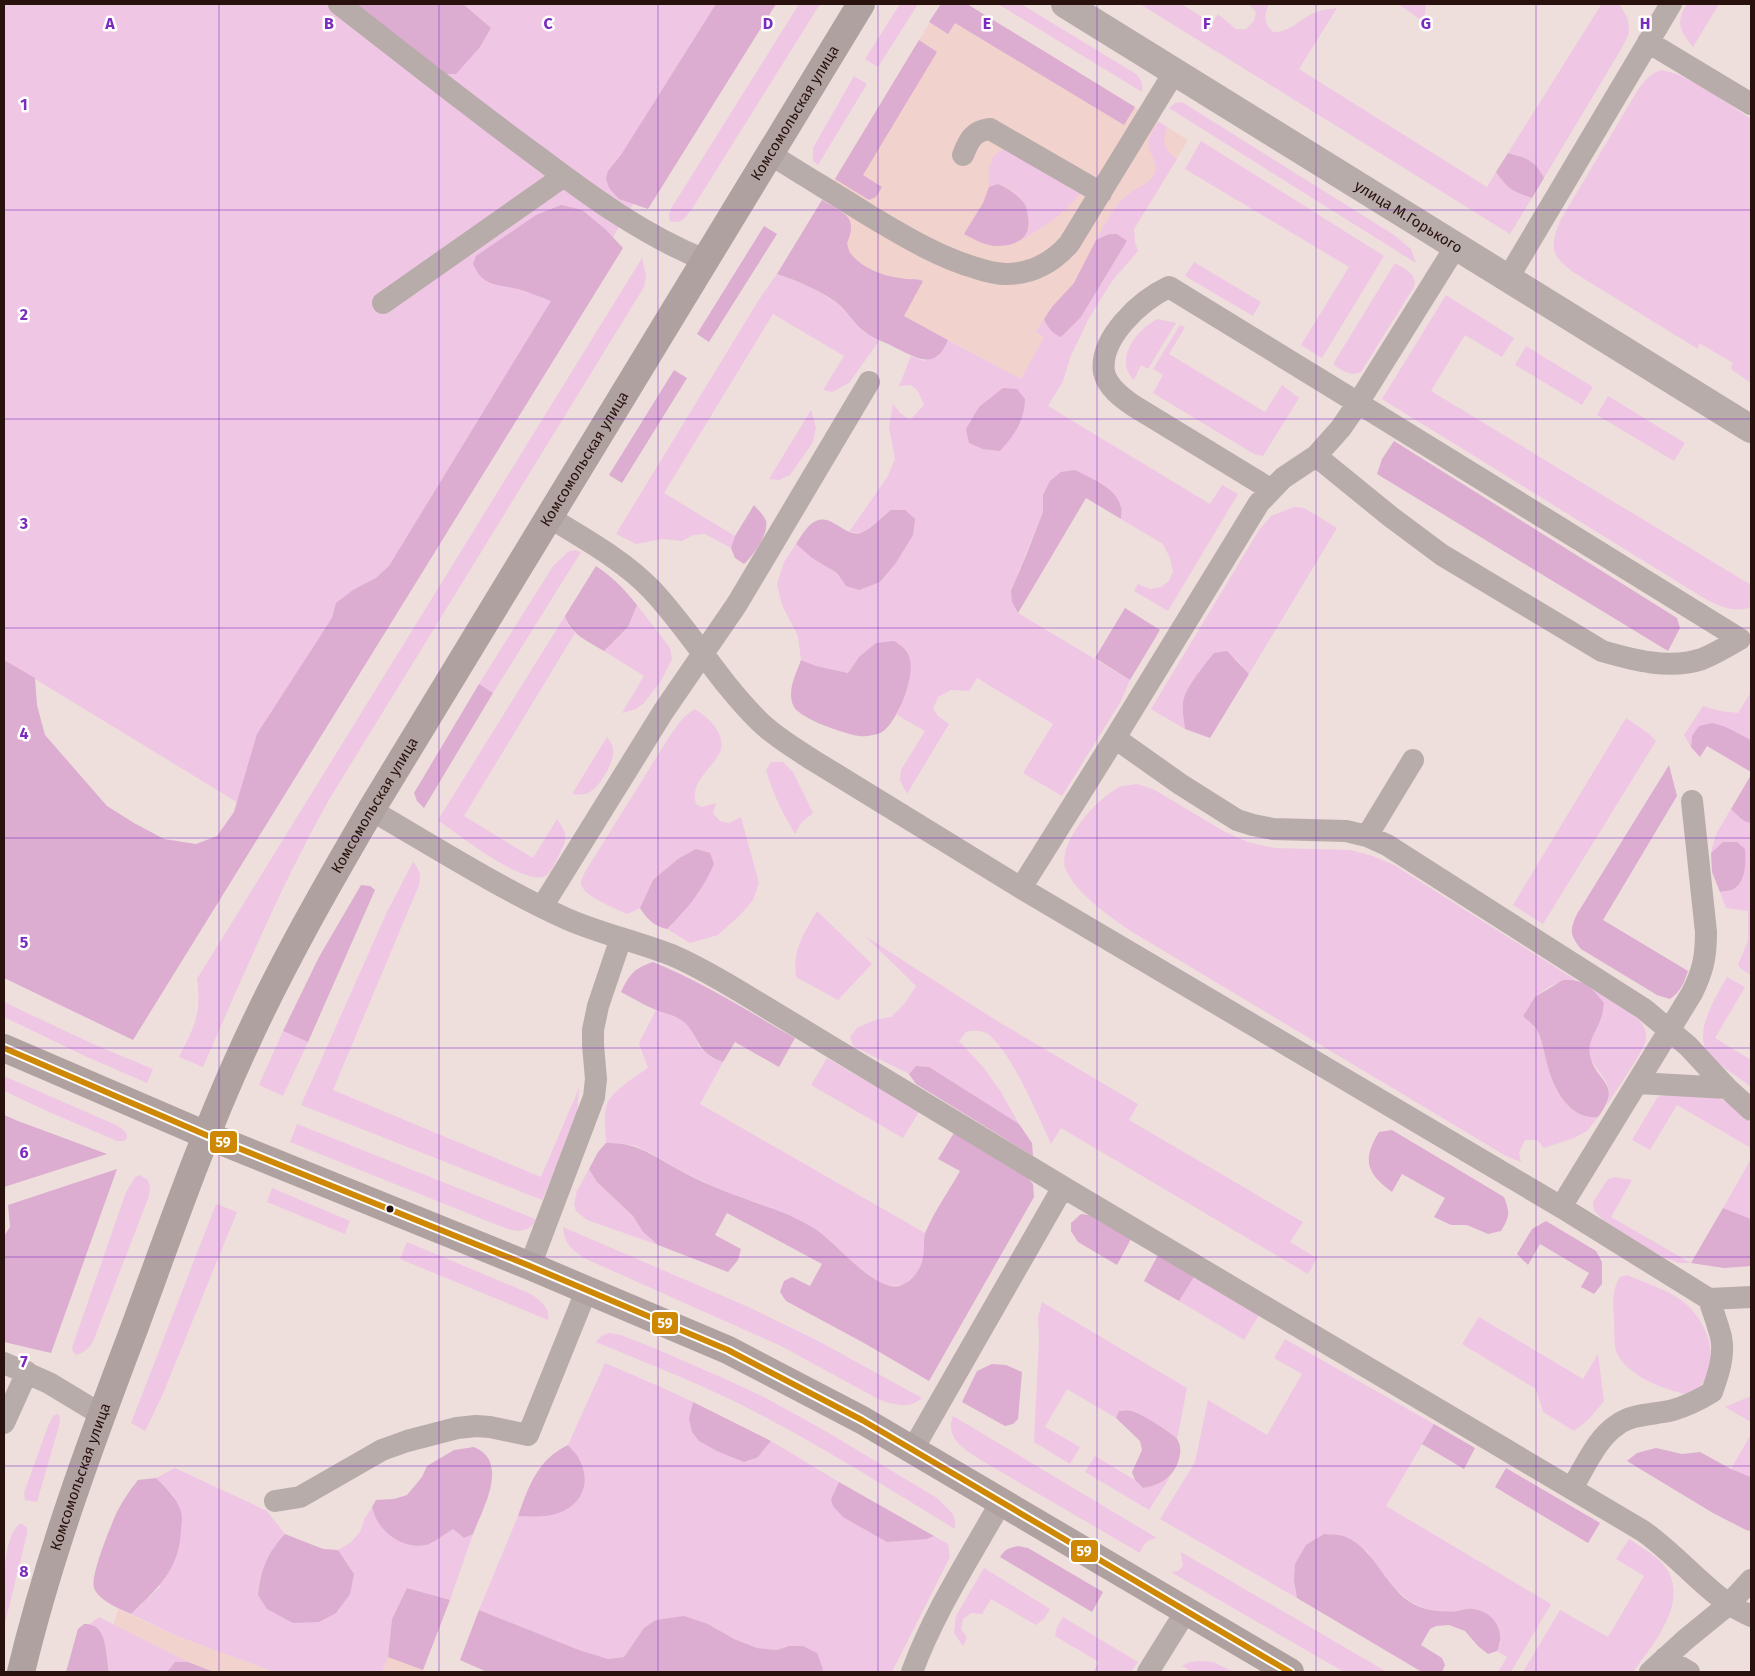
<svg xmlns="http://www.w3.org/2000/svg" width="1755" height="1676" font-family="'Fira Sans',sans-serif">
<rect width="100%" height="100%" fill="#eedfdd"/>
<path fill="#f2d2cd" d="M941,4H967L1188,140L1134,229L1021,379L904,316L791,251Z
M118,1609L177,1636L274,1672H101Z
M388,1657L423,1670L428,1672H382Z"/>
<path fill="#efc6e4" d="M4,4H756L258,815L4,660Z
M799,4H820L692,209C685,217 682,225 670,221L669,215L672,207Z
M900,4H918L878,67L865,59Z
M998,4H1021L1136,74C1142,80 1143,84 1142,92Z
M1140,4H1181L1212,23L1218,14L1236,29H1246L1254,21L1256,12L1249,4H1269C1264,17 1263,22 1273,32C1292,33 1300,17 1317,12C1323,9 1331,9 1337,8L1299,69L1487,187L1496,172C1507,188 1513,192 1532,198L1510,234Z
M1398,4H1426L1424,22Z
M1599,4H1617L1621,6L1628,20L1629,33L1623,46L1544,178C1534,159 1528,159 1508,153L1601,5Z
M1687,4H1719L1693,47C1680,31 1675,23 1687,4Z
M1661,70C1686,73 1729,104 1751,119V383L1732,370L1731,366L1733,363L1699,343L1698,349L1573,272C1550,255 1550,247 1560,221L1636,93C1643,82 1649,74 1661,70Z
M854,76L867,84L818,165L813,161V148Z
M1182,102L1394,235L1411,249L1416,263L1169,108L1175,103Z
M1159,122L1167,127C1162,143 1163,148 1177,159L1134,229L1135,242L1138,251L1112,281L1089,318L1070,358L1063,381L1048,406L1210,504L1222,485L1238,494L1168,611L1134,591L1138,584L1150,589L1161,587L1169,581L1173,571L1170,558L1163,544L1121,519V506L1114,494L1043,495V512L1018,573L1012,602L1018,613L1130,680L1121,701L1062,796L1023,773L1053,724L977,678L969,691L951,690L938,697L933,709L938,716L949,724L907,794L900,780L901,770L925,731L897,715L909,681L859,657L848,673L816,666L801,660L798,636L782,605L777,584L784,562L796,544L812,558L837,573L846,586L880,582L896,563L913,535L884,516L863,533L849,532L888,476L895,459L889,427L893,404L900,413L910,420L924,405L918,391L911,385L899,386L911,356L924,361L945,347L948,340L1021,379L1044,337L1036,332L1044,319L1047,326L1081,317L1127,241C1114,231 1110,234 1096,240C1105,225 1112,208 1126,196C1135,188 1148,185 1154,175C1161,162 1145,152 1149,138C1150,132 1156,127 1159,122Z
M1201,141L1384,256L1322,358L1301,345L1349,267L1185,169Z
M1007,148L1083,191C1064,213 1048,225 1023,239L1030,226L1025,204L1010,189L999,184L989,187C989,169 987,155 1007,148Z
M642,258L646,275L644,287L330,798C281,885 243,976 203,1067L179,1057C194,1027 202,1014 197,979Z
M1194,262L1261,302L1253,316L1185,276Z
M1395,263C1405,269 1418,274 1414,287L1361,372C1350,377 1341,370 1333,364Z
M777,274L809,286L837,303L864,332L879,341L849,383L832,392L823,390L844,356L773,314L664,493L735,536L731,548L705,534L693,535L682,541L662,539L636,544L616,534L760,298Z
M1446,295L1514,338L1502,357L1465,335L1431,391L1751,585V607C1735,613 1721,607 1707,600L1382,399Z
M1158,319L1176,323L1148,369L1141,365L1134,380C1113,361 1137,328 1158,319Z
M1180,325L1185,327L1169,354L1265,412L1282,385L1299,398L1263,456L1254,454L1153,393L1163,375L1153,369Z
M1526,346L1593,387L1582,405L1515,365Z
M1608,396L1685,443L1674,461L1597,415Z
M811,410L816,428L813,442L790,475L779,480L769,479Z
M1294,507L1304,508L1337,528L1249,674L1236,659L1215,653C1206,663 1187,686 1184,698C1181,708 1184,719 1185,729L1151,709L1259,530L1271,516Z
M575,550L581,552L493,693L479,684L553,566L568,552Z
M637,605L670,648L672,659L661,681L644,703L636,709L622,713L644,676L604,651L628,627Z
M565,616L568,625L575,633L464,816L533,858L557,819C569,836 567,839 558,857C555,863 551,873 545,876C525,887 456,833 438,820Z
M1751,692V740L1726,727L1692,736L1691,747L1684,735L1703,706L1720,711L1738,713Z
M694,709C709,717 730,737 718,756C708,772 690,783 696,804L702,807L716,803L713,813L720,821L729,823L741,817L759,883L753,900L740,915L718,935L690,943L667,929L684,912L653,880L640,908L627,914C618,909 581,896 581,883C581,880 584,875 585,872L671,734L683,718Z
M1626,718L1648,733L1656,741L1543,924L1513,905Z
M607,737C609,740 612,744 613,748C616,760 598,792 585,794C581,795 576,794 572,794Z
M771,762H783L793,772L813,813L801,823L795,834C782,812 773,794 766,770Z
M1137,784L1153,789L1225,832L1248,842L1274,848L1350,850L1373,856L1394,865L1576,980C1549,981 1536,994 1523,1016C1527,1020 1534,1025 1537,1030C1543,1041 1544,1054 1548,1067C1554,1090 1570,1120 1598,1117L1587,1131L1574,1138L1544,1148L1537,1140H1525L1519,1152L1521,1162L1506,1156L1129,930C1109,916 1076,893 1066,870C1055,844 1099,795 1122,786C1126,785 1133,785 1137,784Z
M1731,809L1739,817L1751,823V975L1741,969L1738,965L1748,941V911L1726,908L1720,892L1733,889L1723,842L1711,853L1716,834Z
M413,862C420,870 421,875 419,885L333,1090L541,1177L579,1088L577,1114L571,1133L542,1200L301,1105L386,914Z
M817,911L872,964L838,1000L796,977C793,949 803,935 817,911Z
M865,936L997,1021L1138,1104L1129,1120L1303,1222L1290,1242L1317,1258L1308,1274L1061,1128L1051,1144C1038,1116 1011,1051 988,1034C981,1030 973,1030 966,1032L959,1041L984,1068L1001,1092L1019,1124L929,1067L916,1066L909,1074L853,1046L850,1037L857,1028L875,1020L891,1017L905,1003L916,986Z
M1727,977L1745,987L1715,1038L1751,1060V1087C1739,1077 1714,1063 1706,1050C1695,1028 1717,995 1727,977Z
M1592,989C1607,998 1636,1011 1644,1027C1645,1029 1647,1036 1646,1039C1645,1050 1614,1093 1607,1105C1608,1100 1610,1094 1609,1090C1605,1072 1587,1066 1590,1044C1592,1035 1598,1026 1601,1018Z
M4,1002L93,1044L153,1069L147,1083L85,1056L4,1017Z
M656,1010L678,1017L692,1029L699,1047L712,1058L723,1062L700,1104L925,1233L924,1256L918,1272L903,1285L885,1286L770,1207L723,1191L679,1170L654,1155L636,1146L620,1143H606C606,1131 603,1116 607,1104C612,1091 636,1076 648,1068L639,1043Z
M283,1031L308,1042L283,1096L259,1085Z
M827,1058L919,1112L903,1138L811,1085Z
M4,1076L116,1125C122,1129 127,1131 127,1138L124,1141H117L49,1112L4,1091Z
M1666,1094C1707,1095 1722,1090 1751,1124V1148L1677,1105L1650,1150L1632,1140L1657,1098Z
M297,1124L538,1220C524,1235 516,1232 497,1225L290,1142Z
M1751,1159V1219L1723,1208Z
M589,1169L597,1182L633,1216L643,1232L658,1245L587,1220L576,1211L574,1204L577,1191Z
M140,1175L148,1180L150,1187L149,1196L94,1339C90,1348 86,1352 76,1355L72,1350L73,1345L126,1192L135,1177Z
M1614,1177L1632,1180L1611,1217L1691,1263H1679L1665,1258L1607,1225L1594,1210L1593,1202L1608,1179Z
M272,1188L350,1221L345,1234L267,1202Z
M216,1204L237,1212L162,1396L145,1431L131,1423Z
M563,1227L753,1309L822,1343L922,1398C909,1409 895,1405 880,1400L781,1346L586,1259C573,1251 564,1244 563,1227Z
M407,1242L531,1294C539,1300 551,1308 548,1320L400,1259Z
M1627,1275C1645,1283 1672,1291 1686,1304C1713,1328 1722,1370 1692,1395C1669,1392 1626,1376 1617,1353C1613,1343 1615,1329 1614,1318C1613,1304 1612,1289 1620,1277Z
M1194,1277L1259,1315L1244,1340L1179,1301Z
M1042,1302L1187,1388L1177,1440L1168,1431L1119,1411L1116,1418L1067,1389L1045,1427L1080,1447L1070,1464L1034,1442L1039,1339L1038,1317Z
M1479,1317L1583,1379L1598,1354L1604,1401L1589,1419L1574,1431L1543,1412L1536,1389L1462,1344Z
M610,1333L621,1335L654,1348L725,1379L764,1397L827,1432L937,1498L953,1514L955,1521V1529C890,1490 827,1449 759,1414C707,1386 651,1365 596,1342C600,1337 603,1334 610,1333Z
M1285,1339L1434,1424L1386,1506L1551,1604L1511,1672H1498L1507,1657L1497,1651L1501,1642L1473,1609C1462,1610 1448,1613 1438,1612C1403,1606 1384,1577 1366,1550L1294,1581L1297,1598L1160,1519L1195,1462L1208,1400L1267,1435L1302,1374L1274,1358Z
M605,1363L663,1388L693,1402L689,1418L758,1457L771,1441L839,1482L831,1499L927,1539L934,1536L948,1544L950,1557L892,1672H822L823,1669L789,1646L777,1650L757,1648L734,1639L708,1624L644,1628L624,1657L608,1659L579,1650L479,1610L518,1516H547L580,1460L568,1445Z
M1751,1396V1422L1725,1407Z
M58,1414L60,1417L59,1426L37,1502L25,1500L24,1493L48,1426L53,1416Z
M953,1416L1157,1538C1148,1539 1143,1544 1140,1553L984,1462C967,1451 944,1439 953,1416Z
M1751,1434V1477L1731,1469Z
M1095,1456L1135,1480L1143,1488L1152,1486L1170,1477L1149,1510L1085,1472Z
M175,1468L267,1511L285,1534C267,1553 261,1569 258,1595L354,1574L338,1550L351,1542L360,1532L365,1518L372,1507L377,1521L431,1544L440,1536L453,1529L464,1538L473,1534L450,1600L407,1588L392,1619L388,1657L382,1672H274L177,1636L131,1614L160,1587L174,1496L156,1478Z
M21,1523L27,1528V1534L4,1627C4,1604 0,1535 21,1523Z
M1629,1539C1639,1546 1651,1552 1660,1561C1695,1596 1654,1643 1633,1672H1523L1560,1610L1608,1637L1644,1576L1616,1559Z
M1181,1552L1387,1672H1344L1171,1572L1178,1571L1183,1566Z
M984,1568L1050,1609L1044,1619L1036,1625L991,1599L982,1614L971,1613L963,1619L961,1629L967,1638L963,1646L954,1633L956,1616Z
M99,1617L188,1662H175L167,1672H109L100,1631L90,1624Z
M1063,1617L1138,1662L1131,1672H1093L1099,1662L1055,1636L1057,1627Z
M1200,1661L1213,1662L1234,1672H1192L1182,1666L1189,1662Z"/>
<path fill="#dcacd1" d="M355,4H463L491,28L480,47L456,74H445Z
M716,4H776L648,209L619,199L609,188L606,178L608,171L621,155Z
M941,4H967L1135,107L1124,125L955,23L948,34L929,22Z
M919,40L937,52L863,175L882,187L876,197L869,200L835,179Z
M1508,153C1528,159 1534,159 1544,178L1532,198C1513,192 1507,188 1496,172Z
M998,184C1008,188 1016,194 1023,202C1027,206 1027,212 1028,217C1032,238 1016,246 997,246C985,246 974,239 964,234L983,203L989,187Z
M822,200C843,213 859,216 847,243C848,247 849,252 851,254C862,268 883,276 900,278C908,280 915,278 923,281L904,316L948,340C936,370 918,359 896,348C886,342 875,340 865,332C854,324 847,311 836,302C817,289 798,281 777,274Z
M561,205L582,210L605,229L623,248L133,1040L4,978V660L35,678L37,705L45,735L107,806L134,823L164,839L196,844L217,836L234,812L257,734L332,618L336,603L353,590L376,578L389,566L551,301C541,297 528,292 518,289C497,284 483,287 473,264L476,256L536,215Z
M764,226L777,234L709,342L697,334Z
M1109,234H1117L1127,241L1081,317L1061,337C1052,333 1048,328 1044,319L1052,307L1074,283L1096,240Z
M674,370L687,378L622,483L609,475Z
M1003,388L1017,389L1025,399C1024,422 1015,434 1000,451L983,449L969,443L966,429L979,407Z
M1394,441L1677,618L1680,628L1668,651L1377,474L1382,459Z
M1075,470C1090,478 1117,488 1121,507C1122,510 1121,515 1121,519L1086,498L1018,613L1012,602L1011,591L1027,553L1043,512V495L1050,481L1061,472Z
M754,505C758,510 764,515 766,521C769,534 753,556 744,564L735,558L731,548L735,536Z
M891,510H905L915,519L913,535L896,563L880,582L859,590L846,586L837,573L812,558L796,544C801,536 808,524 816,521C833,513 846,540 863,532C872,528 883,516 891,510Z
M596,566C613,577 625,590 637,605L628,627L604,651C588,641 571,635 565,616Z
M1125,608L1160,630L1130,680L1095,658Z
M894,641C902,646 908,650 910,660C915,677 897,723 882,732C877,735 864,737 859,736C845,734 801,719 794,707C786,692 796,674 801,660L816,666L848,673L859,657L876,643Z
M1227,651L1249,674L1210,738L1185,729C1184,719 1181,708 1184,698C1187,686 1206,663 1214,653Z
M479,684L493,693L424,808L417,801L414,793Z
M1712,723L1726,727L1751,740V772L1707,746L1700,757L1691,747L1692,736L1699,726Z
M1669,765L1677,796L1603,920L1688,971C1684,983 1681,991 1670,999L1657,995L1581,949C1569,934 1570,930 1577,914Z
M1751,775V823C1743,822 1737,815 1731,809Z
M1723,842H1737L1745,849C1746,863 1746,883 1732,890C1729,891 1723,891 1720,892L1712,872L1711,853Z
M696,849L710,853L714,864C703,889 687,910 667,929C654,926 647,919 640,908L653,880L678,859Z
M361,885L370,886L375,890L308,1042L283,1031L319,957Z
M653,962C703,982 749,1012 795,1038L779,1067L735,1042L723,1062C692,1052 701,1031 678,1018C671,1014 663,1013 656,1010C644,1005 633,998 621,992C630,974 633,969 653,962Z
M1563,980C1585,979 1591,987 1604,1003C1603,1008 1603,1013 1601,1018C1597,1031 1587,1041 1590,1055C1596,1084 1624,1082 1598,1117C1570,1120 1554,1090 1548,1067C1544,1054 1543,1041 1537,1030C1534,1025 1527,1020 1523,1016L1535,997Z
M916,1066L929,1067L1019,1124L1032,1143L1033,1156L916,1084L909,1074Z
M4,1115L18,1121L107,1154L4,1187Z
M1392,1130L1504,1197C1510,1213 1510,1216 1501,1231L1488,1234L1467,1225H1451L1434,1217L1445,1198L1402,1174L1392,1192C1366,1173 1362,1160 1379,1132Z
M955,1131L1023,1172L1033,1184L1034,1197L929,1381L864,1343L786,1301L780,1292L784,1281L792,1277L810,1286L822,1264L727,1213L715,1235L741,1249L738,1260L728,1272L658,1245L643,1232L633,1216L597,1182L589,1169L598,1152L606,1143C638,1142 653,1156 679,1170C693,1178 709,1185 724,1191C754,1203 787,1211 815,1229C835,1241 880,1299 904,1284C919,1275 924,1262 924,1246C924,1241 924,1235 926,1231C935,1210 949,1191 960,1171L938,1159Z
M117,1169L51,1353L4,1342V1236L10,1227L8,1205Z
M1723,1208L1751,1219V1266L1724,1268L1691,1263Z
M1081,1214L1089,1215L1131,1239L1117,1265L1078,1242L1071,1231V1223Z
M1546,1221L1596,1251L1602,1262V1284L1594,1294L1581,1287L1589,1273L1540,1244L1528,1265L1517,1254L1532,1229Z
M1158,1255L1194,1277L1179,1301L1144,1281Z
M992,1364L1006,1365L1022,1372L1018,1419L1013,1424L1005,1426L962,1402L977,1371Z
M693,1402L771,1441L758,1457L744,1462L717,1451L699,1441L692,1432L689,1418Z
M1119,1411C1122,1411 1127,1410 1131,1411C1139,1412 1172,1433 1177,1439C1180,1444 1181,1449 1180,1454C1177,1474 1163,1485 1143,1488L1135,1480L1132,1472L1142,1450L1140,1441L1116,1418Z
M1434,1424L1475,1448L1464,1469L1422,1444Z
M568,1445C572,1450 578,1455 580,1461C594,1489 575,1513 545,1516C536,1517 527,1516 518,1516C529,1486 537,1460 568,1445Z
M474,1447C510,1462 483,1508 473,1534L464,1538L453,1529C448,1532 433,1543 429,1544C409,1550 389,1539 378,1522C375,1518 374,1512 372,1507L376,1500L394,1499L407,1495L422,1477L427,1466L454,1450Z
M1656,1448L1682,1454L1700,1452L1731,1469L1751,1477V1531L1746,1530L1713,1513L1627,1461L1637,1453Z
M1506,1468L1600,1523L1588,1543L1495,1487Z
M156,1478C166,1488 177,1498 181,1512C183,1517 181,1525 181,1531C179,1570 157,1589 131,1614C120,1609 99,1601 94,1588C90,1576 111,1525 117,1512C123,1500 130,1490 138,1480Z
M839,1482L934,1536L927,1539L887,1542L843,1517L833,1506L831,1499Z
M285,1534L323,1549L338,1550L354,1574L350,1594L336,1613L319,1622L293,1623L267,1609L258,1595C261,1569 267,1553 285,1534Z
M1324,1534C1331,1535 1340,1534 1346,1537C1378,1551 1386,1594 1420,1607C1433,1612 1445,1612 1458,1611C1463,1610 1469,1608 1473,1609C1495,1612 1506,1632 1497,1651L1488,1654L1478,1646L1465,1631L1449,1625L1436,1626L1430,1629L1421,1645L1442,1658L1445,1665L1442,1672H1422L1297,1598L1294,1581L1295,1564L1306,1545Z
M1018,1546L1028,1548L1103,1592L1092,1612L1000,1557C1005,1549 1009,1548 1018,1546Z
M407,1588L450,1600L423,1670L388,1657L392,1619Z
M479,1610L579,1650L608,1659L624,1657L644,1628L656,1620L684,1616L708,1624L734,1639L757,1648L777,1650L789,1646H803L817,1653L823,1669L822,1672H487L460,1660Z
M84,1624C109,1623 105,1656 109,1672H66L78,1629Z
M175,1662H188L214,1672H167Z"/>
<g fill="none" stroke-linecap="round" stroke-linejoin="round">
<path stroke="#b8acaa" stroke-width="22" d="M339,4C405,55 470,107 537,156C590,196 643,235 705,260
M1648,42L1751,104
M770,154C803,175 837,195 870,216C904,236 938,257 976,268C985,271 996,274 1006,274C1031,274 1052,263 1069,244L1175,71
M963,155C969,140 973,131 990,129L1101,193
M1508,278L1671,4
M383,303L564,176
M1270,489L1134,406C1122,398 1107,387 1104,372C1099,338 1141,300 1169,287L1358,403L1456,246
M549,517C584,539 622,559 651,589C690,630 718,681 759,721C774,736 793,747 811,759L1021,888L1561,1207L1709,1299L1751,1297
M1115,738L1180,784L1237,820L1253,825L1273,829L1346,831L1367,836L1387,845L1644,1009L1688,1046L1727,1088L1751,1110
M371,810C435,847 499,888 567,919C601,934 639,942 674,956C701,968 728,984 754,1000L1063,1187
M1367,836L1413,760
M1021,888L1115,738L1259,503L1283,478L1316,456L1341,428L1358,403L1740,639C1728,646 1715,654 1702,659C1670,670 1633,660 1602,651L1442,555L1391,517L1316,456
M542,907L663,712L737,604L869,382
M1638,1083L1727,1088
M1561,1207L1692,993C1703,971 1706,957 1706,932L1692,801
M530,1266L594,1097L596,1079L593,1045V1030L598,1006L621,938
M4,1363L49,1383L102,1415
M4,1423L27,1372
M913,1449L1063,1187L1643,1531C1673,1552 1697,1581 1727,1603C1734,1608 1743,1612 1751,1616
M1572,1488C1585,1467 1596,1439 1617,1425C1633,1413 1655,1415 1673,1410C1687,1406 1699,1400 1712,1392C1718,1375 1725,1356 1721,1337C1718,1325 1713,1312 1709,1299
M275,1501L300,1497L382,1450L407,1441L457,1428L476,1426L490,1427L528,1435L587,1289
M1665,1658L1689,1672
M912,1672C934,1612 970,1557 1001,1502
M1148,1672L1186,1611
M1650,1672L1685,1640L1729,1604L1751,1580"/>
<path stroke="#b8acaa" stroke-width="28" id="s1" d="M1065,4L1751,429"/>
<g stroke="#aea19f" stroke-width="28">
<path d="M4,1048L206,1135L530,1266L728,1350L862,1420L1290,1672"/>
<path id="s2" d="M21,1672C49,1555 91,1442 134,1329C169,1234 202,1138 245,1045C282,964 326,887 371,810L861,4"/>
</g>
<g stroke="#fff" stroke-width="10">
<path id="bus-1" d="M4,1048L206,1135L530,1266L728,1350L862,1420L1290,1672"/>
</g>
<use href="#bus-1" stroke="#ce8803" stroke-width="6"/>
</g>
<path fill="none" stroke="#7b2cbf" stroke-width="1" stroke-opacity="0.55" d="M219,4V1672M439,4V1672M658,4V1672M878,4V1672M1097,4V1672M1316,4V1672M1536,4V1672M4,210H1751M4,419H1751M4,628H1751M4,838H1751M4,1048H1751M4,1257H1751M4,1466H1751"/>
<circle fill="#29110d" stroke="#fff" stroke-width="2" cx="390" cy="1209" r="4.5"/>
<g text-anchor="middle" stroke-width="5" stroke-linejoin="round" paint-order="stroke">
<g font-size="15" fill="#29110d" stroke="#fff">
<text dy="5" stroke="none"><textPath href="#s2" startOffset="1749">Комсомольская улица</textPath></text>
<text dy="5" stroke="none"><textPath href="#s1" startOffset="404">улица М.Горького</textPath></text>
<text dy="5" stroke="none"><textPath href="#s2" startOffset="1344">Комсомольская улица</textPath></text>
<text dy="5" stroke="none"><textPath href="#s2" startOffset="939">Комсомольская улица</textPath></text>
<text dy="5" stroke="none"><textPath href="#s2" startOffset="204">Комсомольская улица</textPath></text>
</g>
</g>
<g font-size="16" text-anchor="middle" font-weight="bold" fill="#7b2cbf" stroke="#fff" stroke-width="5" stroke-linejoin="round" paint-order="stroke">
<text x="110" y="29">A</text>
<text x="329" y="29">B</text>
<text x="548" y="29">C</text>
<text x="768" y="29">D</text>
<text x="987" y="29">E</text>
<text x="1207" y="29">F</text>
<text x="1426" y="29">G</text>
<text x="1645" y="29">H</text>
<text x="24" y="110">1</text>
<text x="24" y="320">2</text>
<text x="24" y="529">3</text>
<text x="24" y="739">4</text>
<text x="24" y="948">5</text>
<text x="24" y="1158">6</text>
<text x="24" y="1367">7</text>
<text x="24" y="1577">8</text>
</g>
<g stroke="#fff" stroke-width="2">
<rect x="209" y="1130" width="29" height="24" rx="5" fill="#ce8803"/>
<rect x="651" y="1311" width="28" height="24" rx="5" fill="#ce8803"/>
<rect x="1070" y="1539" width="29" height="24" rx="5" fill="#ce8803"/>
</g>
<g font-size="14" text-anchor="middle" font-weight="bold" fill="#fff">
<text x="223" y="1147">59</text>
<text x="665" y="1328">59</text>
<text x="1084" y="1556">59</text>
</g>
<rect width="1755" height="1676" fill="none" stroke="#29110d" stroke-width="10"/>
</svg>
